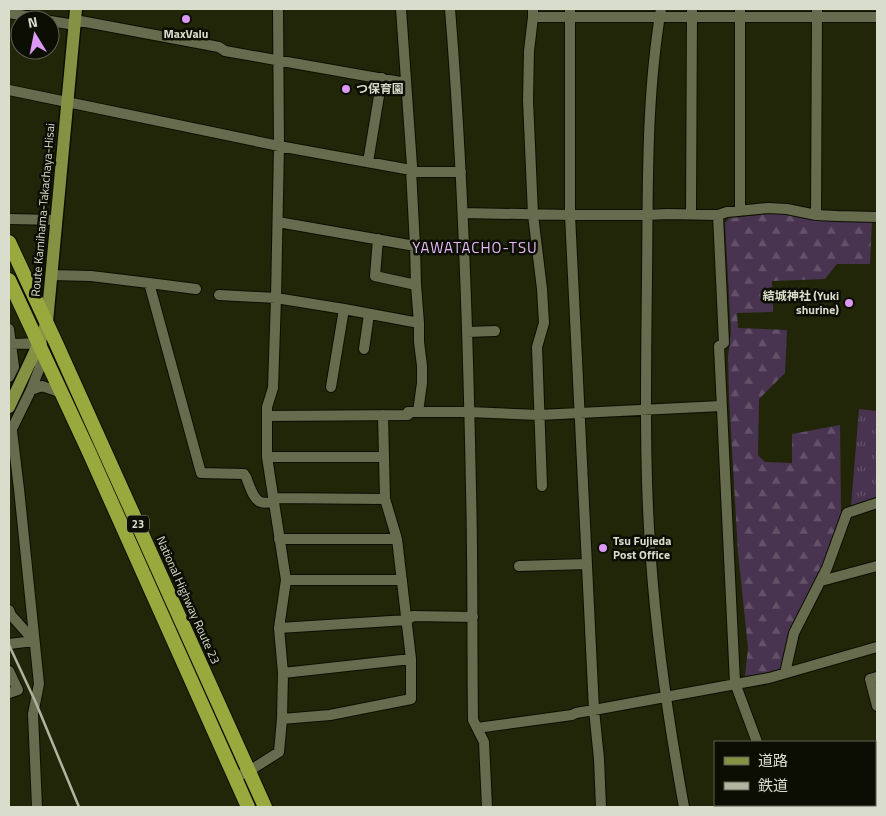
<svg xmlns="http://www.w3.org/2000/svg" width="886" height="816" font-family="'Titillium Web','Noto Sans JP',sans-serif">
<defs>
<pattern id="forest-firs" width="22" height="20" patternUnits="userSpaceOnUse" patternTransform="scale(1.25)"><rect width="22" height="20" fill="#483450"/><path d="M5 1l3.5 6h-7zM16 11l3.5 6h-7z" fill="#625168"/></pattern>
<pattern id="park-tufts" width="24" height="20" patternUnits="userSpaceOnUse" patternTransform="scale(1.25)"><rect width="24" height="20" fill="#483450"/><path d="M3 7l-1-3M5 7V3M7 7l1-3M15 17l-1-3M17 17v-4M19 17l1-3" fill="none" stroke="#625168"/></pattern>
</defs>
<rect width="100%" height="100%" fill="#222609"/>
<path fill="url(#forest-firs)" d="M769,214H782L800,216L872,221L870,264H837L825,279L772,281L773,312L737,313L738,328L787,330L785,373L759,399L758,455L765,462L792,463V434L840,425L841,516L824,565L789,632L780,670L768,674L745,676L748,648L738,553L729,397L728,357L731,331L725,223L729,218Z"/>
<path fill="url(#park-tufts)" d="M859,409L877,411V498L851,506Z"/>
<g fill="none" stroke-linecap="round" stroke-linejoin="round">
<g stroke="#0c0e00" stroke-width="12">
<path id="minor" d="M450,9C463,168 468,329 471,489C473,566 472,643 473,720L484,742L487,807
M533,9V17L529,51L528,100L533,215L542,289L544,323L537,347L542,486
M570,9V215L594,710L599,759L601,807
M661,9C646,98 648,188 647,278C646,372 644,466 651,560C657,643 669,725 684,807
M9,13L47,20
M533,17H877
M75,20L219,47L225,51L406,83
M50,21L75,25
M9,90L279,146L411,170L412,166L401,9
M368,162L382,78
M411,170L415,246L416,285L419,323V342L422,366V383L418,412
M411,172H461
M740,210V9
M463,213L570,215H648L667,214L718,215L727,212L768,208L787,209L816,215L837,216L877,217
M691,214L692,9
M718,215L724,343L719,346L735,683L757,742
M816,215L817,9
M9,219L57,220
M278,222L415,246
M378,239L375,276L416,285
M51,275L91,276L149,283L201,473L244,474L246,477C249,484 253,500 261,502C265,504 271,502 274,502
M149,283L196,289
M219,295L276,298L344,309L419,323
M9,329L14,367L9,377
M467,332L495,331
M11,344L42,343
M364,349L369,314
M331,387L344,309
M31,390L42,386L62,393
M408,412H469L539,415L721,406
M267,416L408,415
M12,431L19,489L39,684L33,714L37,807
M9,435L31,390L40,367L39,349
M267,457H383
M274,498L385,499
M279,539H397
M519,566L587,564
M286,580H402
M821,581L877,566
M9,610L11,615L34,641
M279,628L407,620L413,616L473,617
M9,644L34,641
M9,671L18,690L9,693
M283,673L411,659
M785,673L794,633L827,568L847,513L877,503
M877,677L870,679L877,706
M282,719L330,715L411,699V659L397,539L385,499L383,415
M477,728L572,715L576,713L594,710L769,678L877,647
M875,763L877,762
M234,778L249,771L279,752L282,719L283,673L279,628L286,580L267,457V407L273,388L276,298L279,146L278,9
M776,805L777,807"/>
</g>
<g stroke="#0c0e00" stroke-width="15">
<path id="major" d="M9,407L39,343L47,322L76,9"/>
</g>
<g stroke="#0c0e00" stroke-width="16">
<path id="highway" d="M9,242L56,343L265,807
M9,280L89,452L248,807"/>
</g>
<use href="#minor" stroke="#666c4d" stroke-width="10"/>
<use href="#major" stroke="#859143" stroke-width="12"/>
<use href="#highway" stroke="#9aa93d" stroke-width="14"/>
<path stroke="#b0b4a0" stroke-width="2.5" d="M9,645L36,703L79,807"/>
</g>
<g fill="#db99f5" stroke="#0c0e04" stroke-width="2">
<circle cx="186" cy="19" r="5"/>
<circle cx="346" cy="89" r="5"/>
<circle cx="849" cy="303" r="5"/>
<circle cx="603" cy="548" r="5"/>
</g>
<g text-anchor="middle" stroke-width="5" stroke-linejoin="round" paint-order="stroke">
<rect fill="#0c0e04" stroke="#9c9f90" stroke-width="1" x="127" y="515.5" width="22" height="17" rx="4"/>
<g font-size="11" font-weight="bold" fill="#d9ddcc">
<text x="138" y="528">23</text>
</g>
<g font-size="12" font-weight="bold" fill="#d9ddcc" stroke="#0c0e04" text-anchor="start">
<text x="186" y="38" text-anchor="middle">MaxValu</text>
<text x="356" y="93">つ保育園</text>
<text x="839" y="300" text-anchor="end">結城神社 (Yuki<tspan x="839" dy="14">shurine)</tspan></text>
<text x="613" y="545">Tsu Fujieda<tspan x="613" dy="14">Post Office</tspan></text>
</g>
<g font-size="12" fill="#d9ddcc" stroke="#0c0e04">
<text transform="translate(43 210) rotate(-85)" y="4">Route Kamihama-Takachaya-Hisai</text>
<text transform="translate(188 600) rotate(66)" y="4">National Highway Route 23</text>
</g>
<g font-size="15" letter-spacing="1" fill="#e8bbfb" stroke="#0c0e04">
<text x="475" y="253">YAWATACHO-TSU</text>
</g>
</g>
<rect width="886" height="816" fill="none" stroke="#d9ddcc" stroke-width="20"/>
<rect x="714" y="741" width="162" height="65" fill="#0c0e04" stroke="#5e6154"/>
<rect x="724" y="757" width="25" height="8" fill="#859143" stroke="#5e6154"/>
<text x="758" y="766" font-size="15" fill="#d9ddcc">道路</text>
<rect x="724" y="782" width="25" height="8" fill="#b0b4a0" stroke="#5e6154"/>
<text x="758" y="791" font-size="15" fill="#d9ddcc">鉄道</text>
<g transform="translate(35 35) rotate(350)"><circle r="24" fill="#0c0e04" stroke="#5e6154"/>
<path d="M0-4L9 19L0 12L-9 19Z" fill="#db99f5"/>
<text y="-8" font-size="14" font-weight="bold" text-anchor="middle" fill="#d9ddcc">N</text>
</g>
</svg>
